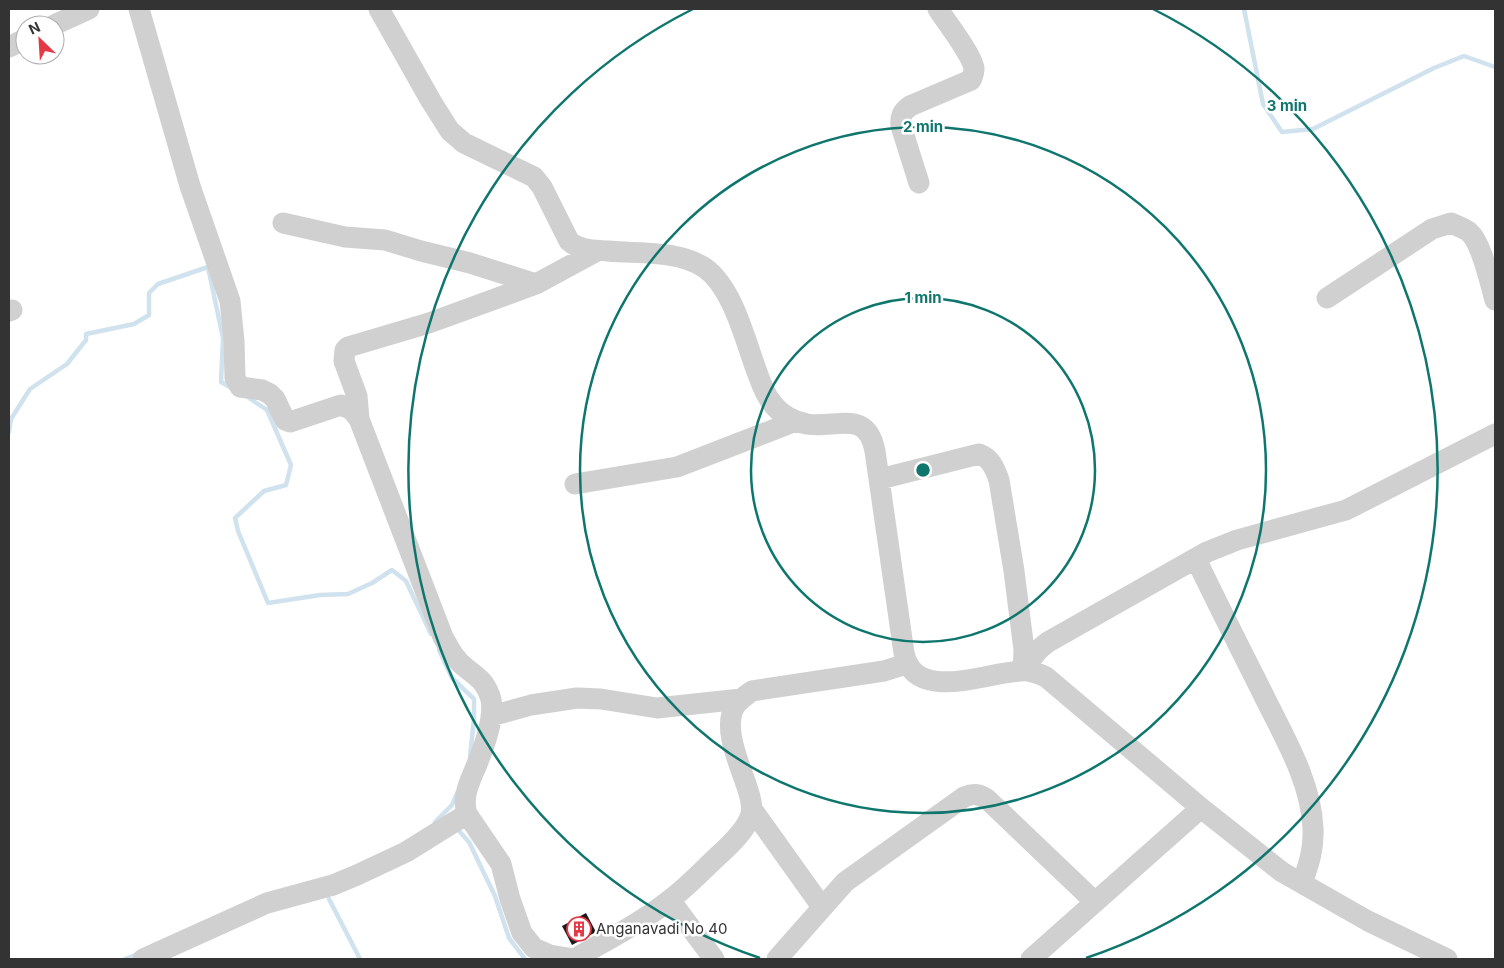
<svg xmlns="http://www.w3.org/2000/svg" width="1504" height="968" font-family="Inter,sans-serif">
<rect width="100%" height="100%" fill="#fff"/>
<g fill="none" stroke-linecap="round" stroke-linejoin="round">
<path stroke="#cfe2ee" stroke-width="4.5" d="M1244,9L1263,104L1282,132L1313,129L1434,68L1464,56L1495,67
M246,396L267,410L291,465L286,485L264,491L235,518L238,531L268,603L320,595L348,594L372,583L392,570L406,581L431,634
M9,432L11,419L30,389L67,364L86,340V334L134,324L149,315V293L158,284L208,267L223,338L221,382L230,387
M439,650L452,678L474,699V718L470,757
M435,822L452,805L457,793
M460,832L469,842L495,896L509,938L525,959
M329,899L360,959
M125,959L138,954"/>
</g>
<path fill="#1a1a1a" d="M586,913L596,932L572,945L562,926Z"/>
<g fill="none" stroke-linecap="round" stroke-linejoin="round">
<path stroke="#d0d0d0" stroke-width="21" d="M139,9L190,186L230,301L234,341L235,378L240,387L262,390L270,394L275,399L285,420L290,422L341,405L352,410L359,419L443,637C449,648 455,660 466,668C478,678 484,680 490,696C496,712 485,744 479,759C472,778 461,794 467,814L501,864L510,899L522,933L534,948L550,955L574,959
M379,9L431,101L450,131L464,143L534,177L542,187L569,241C580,251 594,250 608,251C639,254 678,250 705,268C733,288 745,340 757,372C761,383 765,395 772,403C780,414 794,422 807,424C835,429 867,408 875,451L904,653C916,707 995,668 1028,671C1035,672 1040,674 1046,677L1201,808L1282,872L1368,921L1447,959
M54,25L89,9
M9,47L25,39
M919,183L901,126C900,116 902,112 910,106L971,80C973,76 974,73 974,68C971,53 947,23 938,9
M283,223L345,237L385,240L421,251L470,263L536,284
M1327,298L1432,229L1451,223C1457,226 1464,228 1469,232C1482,243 1490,283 1495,300
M9,311L12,310
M359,419L357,396L344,361L345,350L348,347L429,323L536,284L597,251
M880,479L979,454C991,458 995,469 999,480L1014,571L1024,650L1023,671
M575,484L677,467L796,421
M1196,559C1218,605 1241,650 1264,696C1284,737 1311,781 1313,828C1314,849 1309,864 1302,883
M1027,671C1031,657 1036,651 1048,642L1207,552L1237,540L1346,510L1495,434
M491,716L531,705L577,698L601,699L657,708L741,699
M752,809L822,907
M670,900L714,959
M143,959L267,903L333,885L357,875L406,852L467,814
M574,959C607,940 641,923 671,899C688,886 703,870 719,855C730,845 745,831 750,817C754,808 750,796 747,787C740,765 722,728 735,706C739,700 745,696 752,691L884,671L906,664
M777,959L845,882L964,797C974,793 980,794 988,800L1095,902
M1031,959L1201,808"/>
</g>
<g fill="none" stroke="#0f766e" stroke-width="2.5">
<circle cx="923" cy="470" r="172"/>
<circle cx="923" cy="470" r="343"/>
<path d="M760 958A515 515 0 0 1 693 9M1153 9A515 515 0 0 1 1086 958"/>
</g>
<defs>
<g id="building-ring" transform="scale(1.25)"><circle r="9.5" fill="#fff" stroke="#e63946" stroke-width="1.5"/><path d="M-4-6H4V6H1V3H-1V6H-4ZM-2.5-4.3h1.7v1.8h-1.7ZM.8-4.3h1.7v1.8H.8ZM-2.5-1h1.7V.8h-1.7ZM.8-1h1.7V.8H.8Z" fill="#e63946"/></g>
</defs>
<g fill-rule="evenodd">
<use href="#building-ring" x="579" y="929"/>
</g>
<g text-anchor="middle" stroke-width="5" stroke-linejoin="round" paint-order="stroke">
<g font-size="15" fill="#333" stroke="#fff" text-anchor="start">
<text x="596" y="934">Anganavadi No 40</text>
</g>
</g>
<circle cx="923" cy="470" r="8" fill="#0f766e" stroke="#fff" stroke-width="2.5"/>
<g font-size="15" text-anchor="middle" font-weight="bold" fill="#0f766e" stroke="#fff" stroke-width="5" stroke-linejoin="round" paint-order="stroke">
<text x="1287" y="111">3 min</text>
<text x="923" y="132">2 min</text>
<text x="923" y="303">1 min</text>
</g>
<rect width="1504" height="968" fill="none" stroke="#333333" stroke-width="20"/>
<g transform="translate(40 40) rotate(335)"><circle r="24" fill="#ffffff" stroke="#adadad"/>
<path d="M0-4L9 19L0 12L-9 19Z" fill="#e63946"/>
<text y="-8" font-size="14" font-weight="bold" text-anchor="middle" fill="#333333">N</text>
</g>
</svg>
